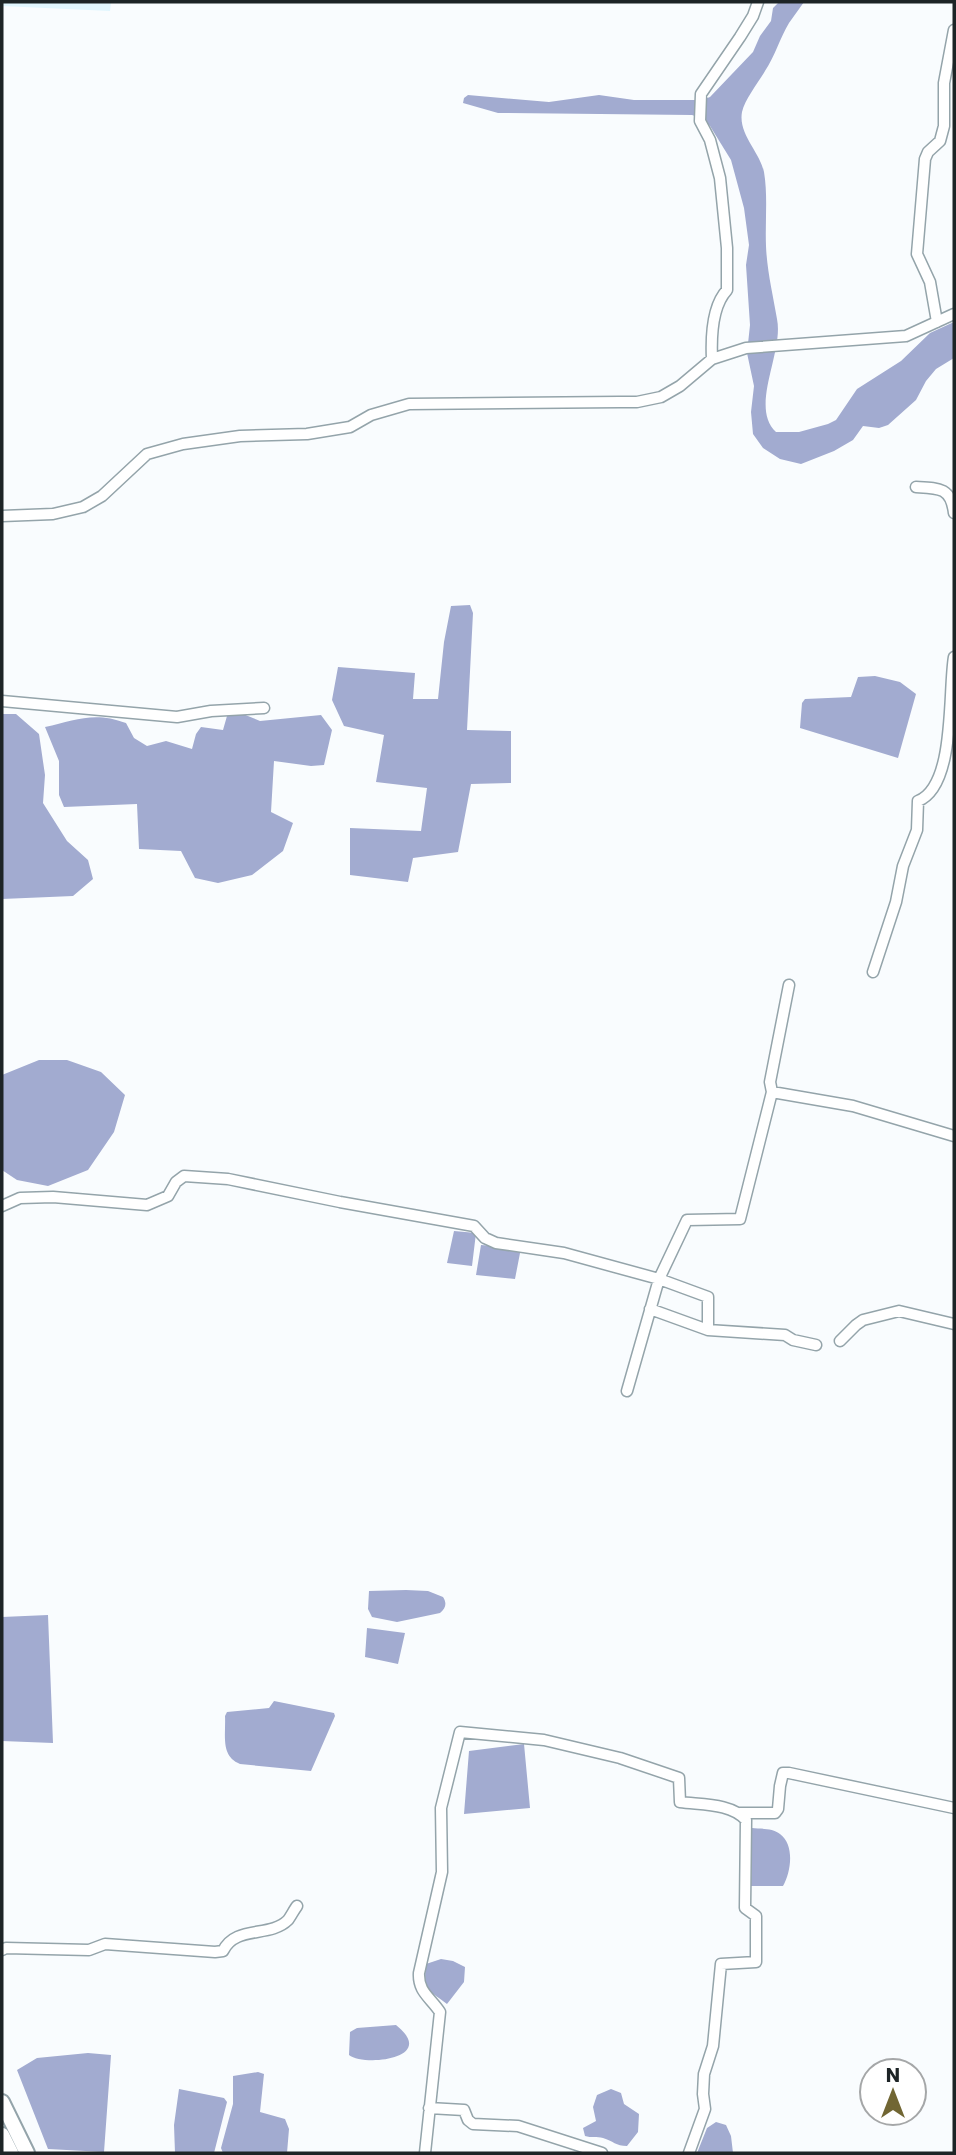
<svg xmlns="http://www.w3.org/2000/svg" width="956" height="2155" font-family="Poppins,sans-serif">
<rect width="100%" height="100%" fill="#f9fcfe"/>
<path fill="#e1f6fe" d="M2,2H111L110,11L2,6Z"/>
<path fill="#a2abd0" d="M779,2H804C799,9 794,16 789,23C780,38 775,56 765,71C758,83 745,99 742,112C738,134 760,152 764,172C768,196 765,221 766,246C767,271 773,295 777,319C784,353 749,407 776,432H799L828,424L836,420L857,389L901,361L930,333L954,322V358L936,369L926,381L916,400L888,425L879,428L863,426L853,440L834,451L801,464L780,459L763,448L753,434L751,412L754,386L747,353L750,325L746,265L749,245L744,208L731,160L710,126L701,118L692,115L498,113L463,103L464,98L468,95L549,102L599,95L634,100H702L710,97L753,52L760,36L771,21L773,8Z
M470,605L473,613L467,730L511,731V783L471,784L458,852L413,858L408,882L350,875V828L421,831L427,788L376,782L384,735L344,726L332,700L338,667L415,673L413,699H438L444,642L451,606Z
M875,676L900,682L916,694L898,758L800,728L802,703L805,699L851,697L858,677Z
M238,712L260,721L321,715L332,730L324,765L311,766L274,761L271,812L293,823L283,851L252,875L218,883L195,878L181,851L139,849L137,804L64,807L59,795V761L45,727C75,720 95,711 126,723L134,738L147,746L166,741L192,749L196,734L201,727L223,730L227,716Z
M2,714H16L39,734L45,775L43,803L67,841L88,860L93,879L73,896L2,899Z
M39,1060H67L101,1072L125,1095L114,1132L88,1170L48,1186L17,1180L2,1170V1075Z
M454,1231L476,1233L472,1266L447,1263Z
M481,1245L521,1248L515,1279L476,1275Z
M406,1590L428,1591L443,1597C447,1603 446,1608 440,1613L397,1622L372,1617L368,1609L369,1591Z
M48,1615L53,1743L2,1741V1617Z
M367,1628L405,1633L398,1664L365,1657Z
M274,1701L334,1713L335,1716L311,1771L240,1764C220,1756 226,1735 225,1716L227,1712L269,1708Z
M524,1744L530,1808L464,1814L469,1751Z
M752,1828C761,1829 773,1828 780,1834C795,1845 791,1872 783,1886H751Z
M441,1959L453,1961L465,1967L464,1982L447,2004C427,1989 423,1991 426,1964Z
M396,2025C439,2059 364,2067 349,2055L350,2032L357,2028Z
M88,2053L111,2055L104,2152L48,2149L17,2070L37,2058Z
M258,2072L264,2074L260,2112L285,2119L289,2129L287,2153H223L221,2148L233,2104V2076Z
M179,2089L224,2098L227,2102L214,2153H175L174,2125Z
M611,2089L621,2093L624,2104L639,2114L638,2132L627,2146C616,2146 613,2141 603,2138C597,2136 591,2138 585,2136L583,2128L596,2121L593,2107L597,2095Z
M716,2122L726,2125L731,2136L733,2153H697L707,2128Z"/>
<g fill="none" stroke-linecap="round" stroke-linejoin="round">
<g stroke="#94a4aa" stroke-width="13">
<path id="minor" d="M937,322L930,282L917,254L925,159L928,152L940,141L944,126V83L954,30
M712,359C711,337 712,306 727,290V248L720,178L710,140L700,121L701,94L740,37L753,16L758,2
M916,487C938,488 951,487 954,513
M2,516L53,514L83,507L102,496L147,454L183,444L240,436L307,434L350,427L371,415L409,404L620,402H637L661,397L680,386L712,359L746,348L906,336L954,314
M2,701L177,717L211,711L264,708
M873,972L896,902L903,866L917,830L918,801C956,786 948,691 954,657
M772,1092L853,1106L954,1136
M2,1206L20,1198L53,1197L147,1205L168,1196L176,1182L184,1176L228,1179L340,1202L474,1226L485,1238L496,1243L564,1253L659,1279L708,1297V1330L785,1335L793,1340L816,1345
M650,1309L708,1330
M840,1341L856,1325L863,1320L899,1311L954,1324
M627,1391L659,1279L687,1220L740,1219L772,1092L770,1082L789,985
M740,1813H775L778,1809L780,1786L783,1773H789L954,1808
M2,1950L6,1948L89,1950L105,1944L215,1952L223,1951C235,1925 270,1938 288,1920C291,1916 294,1910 297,1906
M429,2108L464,2110L468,2120L473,2124L518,2126L602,2153
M425,2153L440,2012C430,1997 418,1992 419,1973L442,1872L441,1808L460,1732L544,1740L620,1758L679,1778L680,1802C702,1805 731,1803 746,1820L745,1908L756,1916V1962L721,1964L713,2046L704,2074L703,2094L705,2109L689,2153"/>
</g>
<g stroke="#94a4aa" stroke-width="18">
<path id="highway" d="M2,2102L27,2153
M2,2135L11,2153"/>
</g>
<use href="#minor" stroke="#fff" stroke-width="10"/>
<use href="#highway" stroke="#fff" stroke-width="14"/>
</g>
<rect width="956" height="2155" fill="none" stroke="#1d2426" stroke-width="7"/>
<g transform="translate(893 2092)"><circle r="33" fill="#ffffff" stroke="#a5a7a8" stroke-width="2"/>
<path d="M0-5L12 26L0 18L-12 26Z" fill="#716633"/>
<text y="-10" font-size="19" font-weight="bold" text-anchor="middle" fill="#1d2426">N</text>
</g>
</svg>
